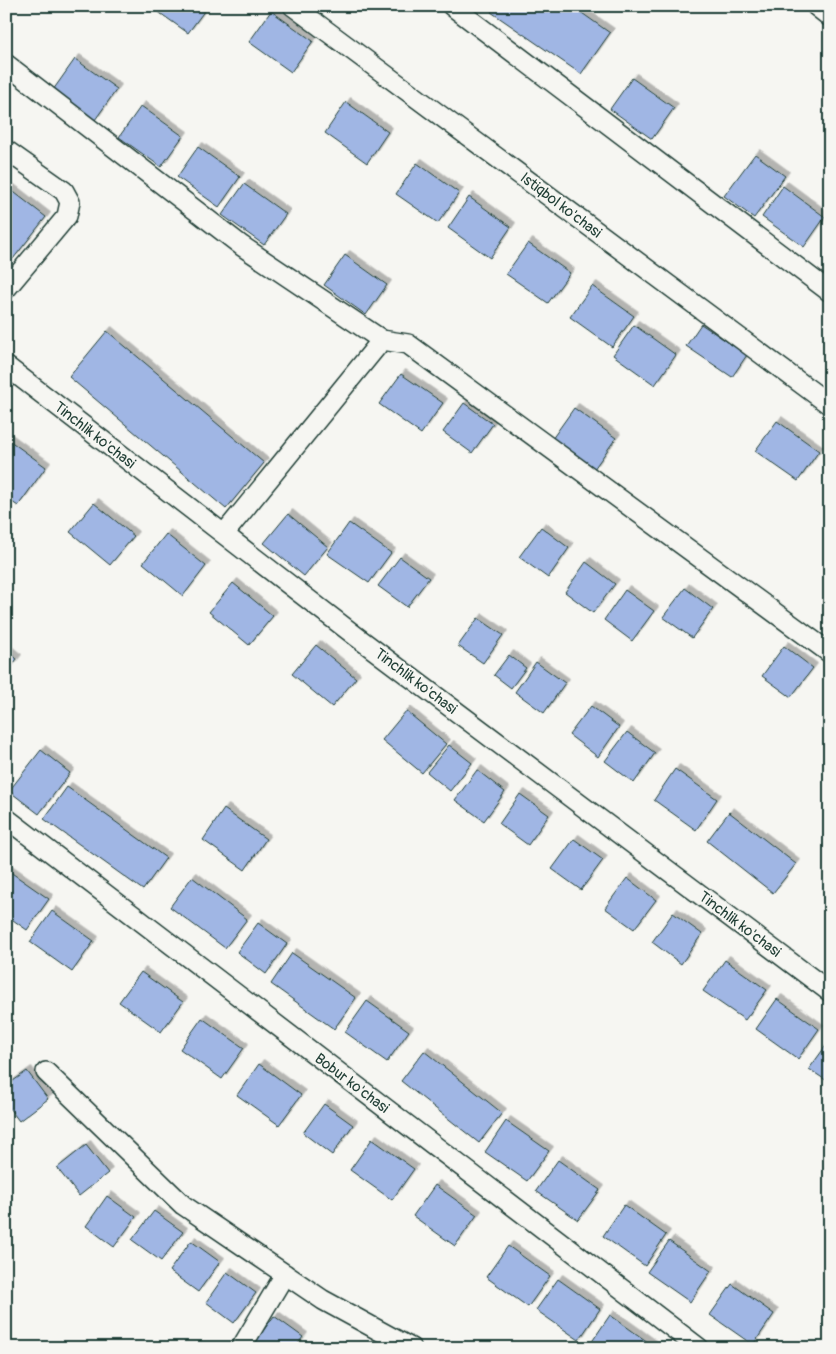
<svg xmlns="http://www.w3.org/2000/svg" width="836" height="1354" font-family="Pangolin,sans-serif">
<defs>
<filter id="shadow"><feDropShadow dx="4.5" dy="-4.5" stdDeviation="0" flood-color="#0004"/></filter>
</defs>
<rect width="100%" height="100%" fill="#f6f6f2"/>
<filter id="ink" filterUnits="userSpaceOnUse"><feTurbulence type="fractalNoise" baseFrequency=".02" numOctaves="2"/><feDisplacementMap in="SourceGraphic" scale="10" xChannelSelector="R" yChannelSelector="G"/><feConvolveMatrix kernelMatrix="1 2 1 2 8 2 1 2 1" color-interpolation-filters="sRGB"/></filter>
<g filter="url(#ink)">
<path fill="#a0b6e4" stroke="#1f3d34" filter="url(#shadow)" d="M150,6H208L188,33Z
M495,6H572L610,33L581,74L491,12Z
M271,11L313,41L291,72L249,42Z
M75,59L117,89L95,120L53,90Z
M632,78L674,108L652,139L610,109Z
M346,102L388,132L367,163L325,133Z
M141,106L183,136L161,167L119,137Z
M198,147L240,177L219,207L177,177Z
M755,154L785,176L754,218L724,196Z
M417,163L459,193L438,223L396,194Z
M244,184L286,214L264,245L222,215Z
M6,186L46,217L13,259L6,254Z
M783,186L825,217L804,247L762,217Z
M469,197L511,227L490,258L448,228Z
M528,243L570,273L548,303L506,274Z
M345,255L387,285L366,315L324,285Z
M592,286L634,316L612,347L570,317Z
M701,324L747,355L732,377L686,346Z
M634,325L676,355L655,385L613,355Z
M107,331L264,463L226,509L69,377Z
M401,374L443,403L421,434L379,404Z
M464,403L493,424L472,453L443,432Z
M574,408L616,438L594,469L552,439Z
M777,421L819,451L798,481L755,451Z
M6,438L46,467L18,506L6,498Z
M94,503L134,536L110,565L70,532Z
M288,514L328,547L304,576L264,543Z
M349,523L391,553L369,583L327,554Z
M541,527L569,548L548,578L519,557Z
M166,534L206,566L183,596L143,563Z
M400,557L429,578L407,607L378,586Z
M586,562L615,584L593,613L565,592Z
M233,583L273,616L249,645L209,612Z
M685,588L713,609L692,638L663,617Z
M625,590L654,611L632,641L604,620Z
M478,618L503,635L483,663L458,646Z
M316,645L356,678L332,707L292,674Z
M784,646L813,668L791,697L762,676Z
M6,650L17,659L6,673Z
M509,655L526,668L511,688L494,675Z
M536,662L565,683L544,713L515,692Z
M591,706L619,727L598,757L569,735Z
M406,711L446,744L422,773L382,740Z
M627,732L655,753L634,783L605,761Z
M449,745L472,763L450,791L427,772Z
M41,750L70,773L39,814L9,791Z
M675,769L717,799L696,830L654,800Z
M477,770L505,792L484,821L455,800Z
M67,787L166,858L143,890L44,819Z
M520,794L549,815L528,845L499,824Z
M224,809L266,839L245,870L203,840Z
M729,812L796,864L773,893L707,841Z
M574,839L603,860L581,890L552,869Z
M6,869L49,899L27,930L6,915Z
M192,877L247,919L225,948L170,907Z
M627,878L656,900L634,929L605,908Z
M52,911L94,941L72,972L30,942Z
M673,913L702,934L681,964L652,942Z
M258,923L287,944L266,974L237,952Z
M292,953L356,998L334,1029L271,984Z
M725,960L767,990L745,1020L703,991Z
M141,972L183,1002L161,1032L119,1002Z
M777,999L819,1029L798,1059L756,1029Z
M367,1001L409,1031L387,1062L345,1032Z
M202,1018L244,1048L222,1079L180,1049Z
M830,1040V1083L809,1069Z
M424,1051L502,1113L479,1143L401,1081Z
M259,1064L301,1095L279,1125L237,1095Z
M27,1071L48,1099L19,1121L6,1104V1086Z
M324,1104L353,1125L332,1155L303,1133Z
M506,1121L549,1151L527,1181L485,1152Z
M372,1139L414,1169L392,1200L350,1170Z
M86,1145L108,1173L79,1196L57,1168Z
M558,1160L600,1190L578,1220L536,1191Z
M435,1185L477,1215L455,1246L413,1216Z
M107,1196L136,1217L114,1247L86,1226Z
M624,1205L666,1235L645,1266L603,1236Z
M154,1211L183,1232L161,1261L132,1240Z
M191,1241L220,1262L198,1292L169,1271Z
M669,1241L711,1271L690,1302L647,1272Z
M508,1246L550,1276L528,1307L486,1277Z
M227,1272L256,1293L234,1323L206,1302Z
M558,1279L600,1309L579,1340L536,1310Z
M732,1284L774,1314L753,1345L710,1315Z
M610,1315L652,1345L651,1348H591L589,1346Z
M274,1316L303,1337L295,1348H255L252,1346Z"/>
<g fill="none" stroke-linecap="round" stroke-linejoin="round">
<g stroke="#1f3d34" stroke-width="22">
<path id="street" d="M293,6L830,405
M452,6L830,292
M816,6L830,17
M6,64L242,246L382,340L408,344L830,653
M6,150L64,191L70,202L67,216L6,289
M6,366L357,637L830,992
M224,534L382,340
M6,818L699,1348
M46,1072L183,1205L323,1300L411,1348
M241,1348L285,1274"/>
</g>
<use href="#street" stroke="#f6f6f2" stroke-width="19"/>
</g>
</g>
<g text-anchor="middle" stroke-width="4.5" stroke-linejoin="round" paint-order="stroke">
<g font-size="15" fill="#1f3d34" stroke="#f6f6f2">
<text transform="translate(561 205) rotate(37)" y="5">Istiqbol ko'chasi</text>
<text transform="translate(95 435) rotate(38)" y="5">Tinchlik ko'chasi</text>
<text transform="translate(416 681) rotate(37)" y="5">Tinchlik ko'chasi</text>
<text transform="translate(740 924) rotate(37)" y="5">Tinchlik ko'chasi</text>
<text transform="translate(352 1083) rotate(37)" y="5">Bobur ko'chasi</text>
</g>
</g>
<rect width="836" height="1354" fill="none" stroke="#f6f6f2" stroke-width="25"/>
<rect x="12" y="12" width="811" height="1329" fill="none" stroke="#1f3d34" stroke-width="2" filter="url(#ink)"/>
</svg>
